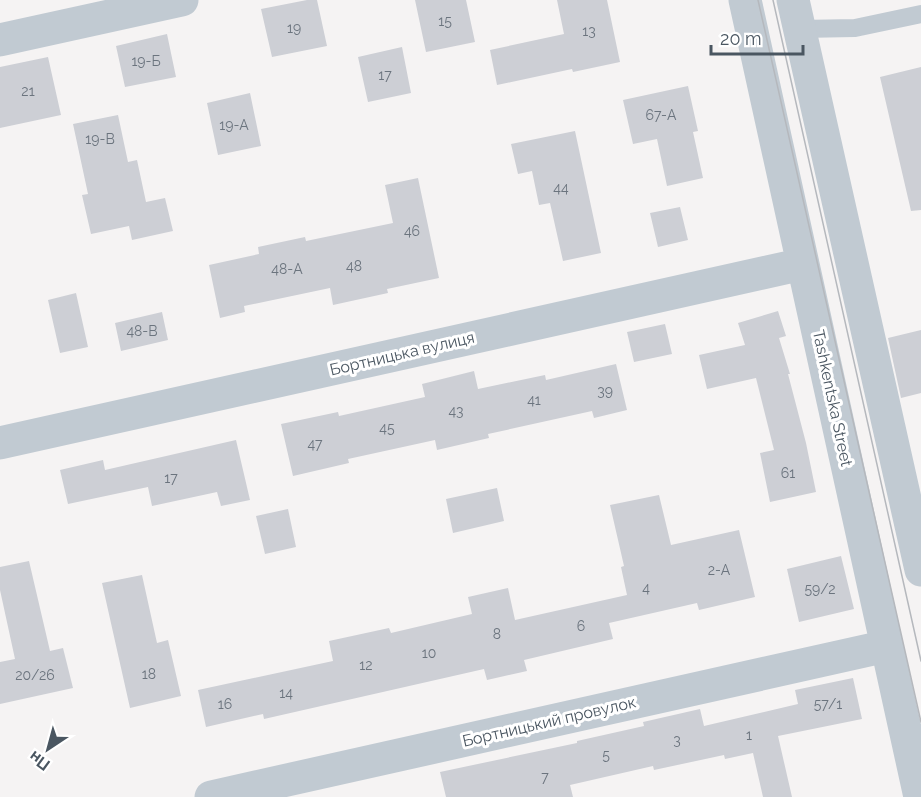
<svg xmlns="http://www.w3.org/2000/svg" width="921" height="797" font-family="Raleway,sans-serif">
<rect width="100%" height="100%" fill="#f5f3f3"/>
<path fill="#cdcfd5" d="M307,0H317L327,46L272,57L261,9Z
M415,0H466L475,42L426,52Z
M557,0H607L620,62L573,72L572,69L497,85L490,50L564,34Z
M167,34L176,77L125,87L116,46Z
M402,47L411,93L368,102L358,57Z
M48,57L61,115L0,128V67Z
M921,67V210L911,211L880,77Z
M688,86L698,131L693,132L703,178L667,186L657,139L633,144L623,100Z
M250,93L261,146L218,155L207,103Z
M118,115L128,162L137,160L146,202L165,198L173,231L132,240L129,226L91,234L82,195L88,194L73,124Z
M575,131L601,253L563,261L550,203L539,205L532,171L518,174L511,144Z
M418,178L439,278L387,289L388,293L333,305L330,288L244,306L245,312L220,318L209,265L259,254L258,247L305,237L306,241L393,223L385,185Z
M680,207L688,240L658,247L650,213Z
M76,293L88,347L60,353L48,300Z
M778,311L786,336L779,338L790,374H788L806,443L816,492L770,502L760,453L774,450L756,378L707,389L699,355L745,345L738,323Z
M162,312L168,340L121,351L115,323Z
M665,324L672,354L634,362L627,332Z
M921,330V393L901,398L888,338Z
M616,364L627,410L594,418L592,411L488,434L489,438L437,450L435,440L348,459L349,463L293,476L281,424L338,412L339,416L425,397L422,384L474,371L478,389L545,375L546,380Z
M236,440L250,500L221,506L217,492L152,506L148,487L68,504L60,470L103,460L105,470Z
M497,488L504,521L453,533L446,499Z
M659,495L671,545L739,530L755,597L699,610L697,603L609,623L613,639L524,660L527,671L487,680L484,669L264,719L263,714L206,727L198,690L333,661L329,641L389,628L391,633L472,614L468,597L508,588L515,620L627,595L621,567L624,566L610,505Z
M288,509L296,547L265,554L256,516Z
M841,556L854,609L799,622L787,569Z
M29,561L50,651L63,648L73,688L0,704V662L15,659L0,590V567Z
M142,575L157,643L168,640L181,696L130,708L102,583Z
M853,678L862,719L778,736L792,797H763L753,753L725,759L724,755L654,770L653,766L570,785L573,797H446L440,772L577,743V741L644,726L643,722L700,709L704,726L798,704L795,690Z"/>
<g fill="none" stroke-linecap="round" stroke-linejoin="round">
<path stroke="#c1cad2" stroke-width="18" d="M800,29L855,28L921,14"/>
<path stroke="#c1cad2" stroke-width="33" d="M745,0L920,797
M793,0L921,570
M0,40L182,0
M0,443L803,264
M211,797L887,646"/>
<path stroke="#b5b8bd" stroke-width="1.5" d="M758,0L921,722
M773,0L921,661"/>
</g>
<g text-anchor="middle" stroke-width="6" stroke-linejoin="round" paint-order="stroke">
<g font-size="14" fill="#6b747e">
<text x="445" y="26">15</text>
<text x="294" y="33">19</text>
<text x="589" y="36">13</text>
<text x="146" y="66">19-Б</text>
<text x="385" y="80">17</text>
<text x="28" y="96">21</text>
<text x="661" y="120">67-А</text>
<text x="234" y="130">19-А</text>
<text x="100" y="144">19-В</text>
<text x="561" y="193">44</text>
<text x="412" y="236">46</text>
<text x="354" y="271">48</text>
<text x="287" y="274">48-А</text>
<text x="142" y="336">48-В</text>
<text x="605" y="396">39</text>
<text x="534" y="405">41</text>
<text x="456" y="416">43</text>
<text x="387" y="433">45</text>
<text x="315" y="449">47</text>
<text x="788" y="478">61</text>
<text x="171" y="483">17</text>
<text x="719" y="575">2-А</text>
<text x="646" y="593">4</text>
<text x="820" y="594">59/2</text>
<text x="581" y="631">6</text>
<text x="497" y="639">8</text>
<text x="429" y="658">10</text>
<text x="366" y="670">12</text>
<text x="149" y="679">18</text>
<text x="35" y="680">20/26</text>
<text x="286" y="698">14</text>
<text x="225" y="709">16</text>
<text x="828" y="709">57/1</text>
<text x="749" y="740">1</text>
<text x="677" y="745">3</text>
<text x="606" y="760">5</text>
<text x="545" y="782">7</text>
</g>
<g font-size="16" fill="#4a5661" stroke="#fff">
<text transform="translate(402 353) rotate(-13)" y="6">Бортницька вулиця</text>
<text transform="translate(833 398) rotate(78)" y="6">Tashkentska Street</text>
<text transform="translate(549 721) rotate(-13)" y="6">Бортницький провулок</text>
</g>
</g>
<g transform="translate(48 749) rotate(216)" stroke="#ffffff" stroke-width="4.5" paint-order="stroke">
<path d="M0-4.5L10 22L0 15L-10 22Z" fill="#4a5661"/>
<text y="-9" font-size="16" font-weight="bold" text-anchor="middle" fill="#4a5661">Пн</text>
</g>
<path d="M711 45v9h92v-9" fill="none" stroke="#4a5661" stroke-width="3"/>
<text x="720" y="45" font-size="18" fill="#4a5661" stroke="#ffffff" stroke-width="4.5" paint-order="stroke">20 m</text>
</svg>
